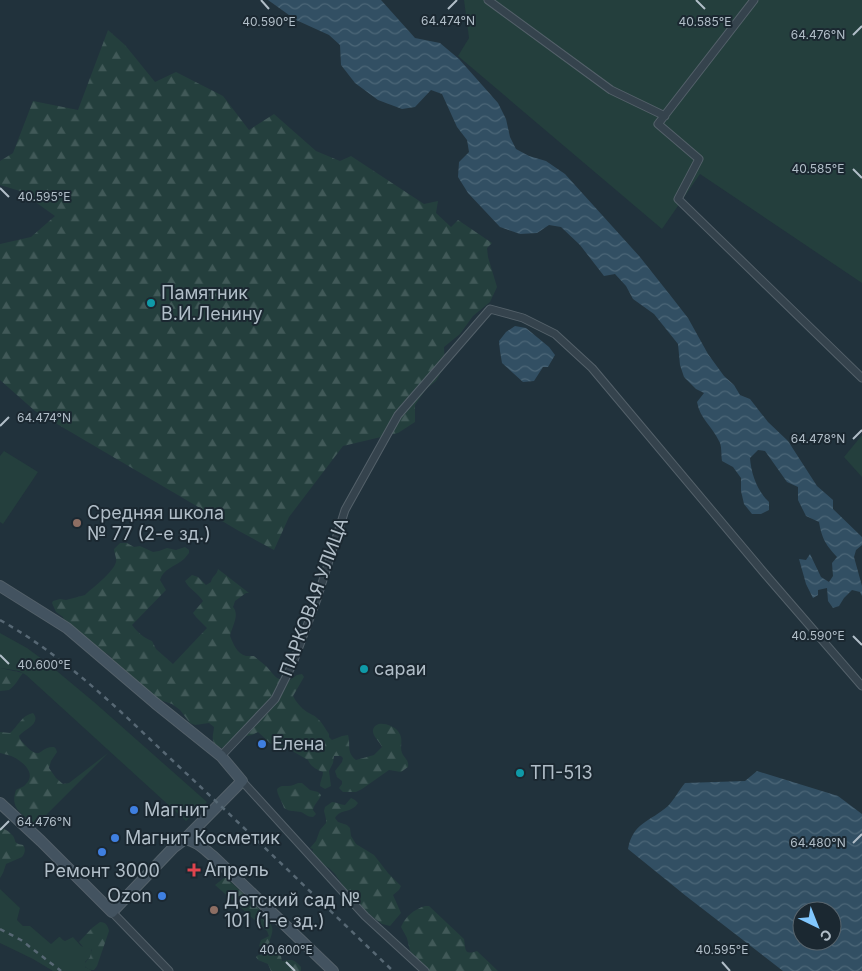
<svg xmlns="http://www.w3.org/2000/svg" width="862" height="971" font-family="Inter,sans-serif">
<defs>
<pattern id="forest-firs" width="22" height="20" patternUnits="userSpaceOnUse" patternTransform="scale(1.25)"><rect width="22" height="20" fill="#243f3d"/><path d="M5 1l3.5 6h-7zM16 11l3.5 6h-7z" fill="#415958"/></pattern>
<pattern id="water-waves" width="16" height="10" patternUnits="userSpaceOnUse" patternTransform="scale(1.25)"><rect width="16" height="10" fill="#324f63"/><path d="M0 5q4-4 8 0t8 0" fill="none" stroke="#4d6778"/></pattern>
</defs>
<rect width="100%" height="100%" fill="#21323c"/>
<path fill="#243f3d" d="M464,0H862V283L700,174L662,229L458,56L469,38Z
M862,435V477L844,457Z
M4,451L38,472L3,524L0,522V456Z
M0,633L27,648L46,662L94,702L207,802L186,821L26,675L19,671L0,668Z
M0,889L20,908L17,920L23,926H30L51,944L59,937H60L63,940L65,941L73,937L81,946L91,949L92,952L90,957L85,962V967L91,970V971H53L33,959L0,943Z"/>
<path fill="url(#forest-firs)" d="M108,30L125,45L155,82L176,72L223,96L249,130L274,114L316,151L340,161L351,156L424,204L438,201L436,213L451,227L458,220L492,243L487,248L488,257L497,287L490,302L473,316L460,334L444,347L445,365L436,381L426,389L415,405V422L398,433L343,446L289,517L274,550L239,531L35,411L0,380V244L31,237L55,216L20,191L0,185V161L13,153L33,101L78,110Z
M120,543H127L134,547L140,546L153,552L159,551L167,548L176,550L185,547L189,550V553C187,555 186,557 184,559C176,566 163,569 160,580L166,590L132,625C137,632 144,638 152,641L156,649L173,664L207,628L196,617L193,613L203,601C198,593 189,589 185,581L192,575L198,577L206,585L211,582C212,576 217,575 218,569L249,593H246L235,601L233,607C240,615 232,626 230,636C233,643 237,654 246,656C248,656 251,656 254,656C258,660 263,663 267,667C275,676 276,681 290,680L297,675L302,674L304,677L293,696C296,702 301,708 307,712C310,714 314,715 317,718C323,723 325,729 329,734V737L332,740L342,736L348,735C351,745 346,752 356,760L374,755L382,747C380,742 372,736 373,730C376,719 392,725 397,730C405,739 399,745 402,753C405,759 409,760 408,767L401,772L389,770L362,789L356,792H343L339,788L342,784V781L337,777L335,771L342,762L343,758L341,756H334L333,763L329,771L331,786L325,789L320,786C320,781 323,777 323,772C317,770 310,766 308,760L294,752L287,746L278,748L270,743L258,732L252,735L246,736L231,749C225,749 214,747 213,740C212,736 214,731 214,727L209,723L195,725L190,723L180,710L172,704L157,699L117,669L113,660L109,655L88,642L65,623L63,617L56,612L52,603L53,601L60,599L66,600L85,595L87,593C94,587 114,571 116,562C117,558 114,553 114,549Z
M0,668L23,673C18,679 16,685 9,690L0,691Z
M33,713C42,724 24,729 19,736C20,741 23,742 26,746C42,762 39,746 54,747L56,749L57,752L51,761L49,768L56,778L63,784L69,783L108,753L35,826C24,814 9,810 16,790C19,788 24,787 26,784C38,772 19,758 8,755C5,754 3,754 0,753V732L10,733C18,726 22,715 33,713Z
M298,783H302L310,790L318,792L321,795C319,801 314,804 313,810L316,814L313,817C307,817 306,814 301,812C295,811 290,812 284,808C282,801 277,795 277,789C281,785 283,786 288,786C292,786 295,784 298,783Z
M351,798L355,800L358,803C351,814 341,808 335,818L338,822L347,825L350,828L351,836L356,844L374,855L388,873L401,886L399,890L393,895L401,913L390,926L382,924L369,914L344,887L335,874L329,868L322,864L312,853L313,849L310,848L316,841L320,830L326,823V819L324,811L325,807L332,802C337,802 340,805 345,805Z
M0,826C3,829 8,830 11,834C18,840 11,843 23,845C26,849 25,853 22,857L6,864L3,873L0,878Z
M224,878H227C238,890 268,913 272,927C274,934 268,939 270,945L280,952L282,961C292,959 294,959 301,967V971H271L268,964L258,960L256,957L258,955H261L264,953V950L259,946L261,940L269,936L267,931L215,885Z
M425,906H429L464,939C466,951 464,955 477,951L498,971H428L410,951L407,938L401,927C406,916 413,910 425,906Z
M100,922C106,922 108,926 109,931L97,966L94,970C90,970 85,968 84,964L90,957L92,950L90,949L84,948L79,942L92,928Z"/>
<path fill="url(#water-waves)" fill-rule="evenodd" d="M268,0H381L415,38L440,43L459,59L498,103L506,119L510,137L516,149L529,156L546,161L565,174L640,257L674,300L688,318L708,354L724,376L734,385L740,395L750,399L768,422L788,441L817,486L833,500V509L862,537V545L856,550L854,557L862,586V596L860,592L852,590L844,598L839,606L833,608L828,601L827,588L818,590V595L813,598L806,584L799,559L806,560L810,554L821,577L829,582L833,576L832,563L837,557C826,545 822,539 819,522L806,516L798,500V487L787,482L765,451L758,450L750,458C751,473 757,491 769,502V510L761,514H752L744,504L741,491V478L733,467L722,461C721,455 722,445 719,441C712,426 700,419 697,402L704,393L696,389L684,377L680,365L678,344L654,314L633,299L626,286L615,274L604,276L580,245L561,227L549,225L537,233L520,234L500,227L468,193L458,177L459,162L469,152L467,140L457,127L442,94L431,90L415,107L402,109L378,100L355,83L341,65L340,45L329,35L296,20Z
M515,326L526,328L549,347L555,355L548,367H543L534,381L523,382L502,363L500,351L499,341L506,332Z
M757,771L838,796L862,814V971H783L686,896L628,849C633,822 650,822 668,806C674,800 679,790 685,783L745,781ZM802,911H832V941H802Z"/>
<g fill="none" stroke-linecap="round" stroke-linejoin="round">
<g stroke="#54616a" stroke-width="9">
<path id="street" d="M488,0L611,90L665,116
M754,0L658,124L699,159L678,199L862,378
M221,756L275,699L293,663L317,599L345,510L398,415L490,309L523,318L555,334L592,368L765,574L862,686
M242,781L365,916L425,971
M112,912L169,971"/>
</g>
<g stroke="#54616a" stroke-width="12">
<path id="secondary" d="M0,586L67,628L155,703L221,756L242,781L185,839L173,848L112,912L41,841L0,803
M185,839C197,841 205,850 214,857L333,971"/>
</g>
<use href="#street" stroke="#35434d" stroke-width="7"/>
<use href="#secondary" stroke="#435360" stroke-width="10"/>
<path stroke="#576874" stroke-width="2.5" stroke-dasharray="5 5" stroke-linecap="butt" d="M0,620C66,657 119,710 173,761C247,830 320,901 393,971
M0,929L21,940L61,971"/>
</g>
<path fill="none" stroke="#b1bec8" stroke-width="2" d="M261,0L269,9M696,0L705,9M448,9L457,0M853,35L862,26M853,169L862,178M0,188L9,197M0,426L9,417M853,439L862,430M853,636L862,645M0,655L9,664M0,830L9,821M853,843L862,834M286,962L295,971M722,962L730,971"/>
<g fill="#0f9aa8" stroke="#1b2831" stroke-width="2">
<circle cx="151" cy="303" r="5"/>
<circle cx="364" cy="669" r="5"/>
<circle cx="520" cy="773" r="5"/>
</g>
<g fill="#8d6e63" stroke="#1b2831" stroke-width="2">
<circle cx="77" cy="523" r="5"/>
<circle cx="214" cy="910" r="5"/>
</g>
<g fill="#3f7fe0" stroke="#1b2831" stroke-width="2">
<circle cx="262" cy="744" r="5"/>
<circle cx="134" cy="810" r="5"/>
<circle cx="115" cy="838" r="5"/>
<circle cx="102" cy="852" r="5"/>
<circle cx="162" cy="896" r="5"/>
</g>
<path fill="#e0444e" stroke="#1b2831" stroke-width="2" d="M191.5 862.5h5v5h5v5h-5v5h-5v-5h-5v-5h5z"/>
<g text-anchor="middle" stroke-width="4" stroke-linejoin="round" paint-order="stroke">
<g font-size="18" fill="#b1bec8" stroke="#1b2831" text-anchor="start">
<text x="161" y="299">Памятник<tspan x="161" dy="21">В.И.Ленину</tspan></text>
<text x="87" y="519">Средняя школа<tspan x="87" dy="21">№ 77 (2-е зд.)</tspan></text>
<text x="374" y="675">сараи</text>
<text x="272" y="750">Елена</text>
<text x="530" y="779">ТП-513</text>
<text x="144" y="816">Магнит</text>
<text x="125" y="844">Магнит Косметик</text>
<text x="204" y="876">Апрель</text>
<text x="102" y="877" text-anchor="middle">Ремонт 3000</text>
<text x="152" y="902" text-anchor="end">Ozon</text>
<text x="224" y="906">Детский сад №<tspan x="224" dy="21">101 (1-е зд.)</tspan></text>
</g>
<g font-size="18" fill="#b1bec8" stroke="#1b2831">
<text transform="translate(314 597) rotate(-70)" y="6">ПАРКОВАЯ УЛИЦА</text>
</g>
</g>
<g font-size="12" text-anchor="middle" fill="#b1bec8" stroke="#1b2831" stroke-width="4" stroke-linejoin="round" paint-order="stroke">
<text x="448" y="25">64.474°N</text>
<text x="269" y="26">40.590°E</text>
<text x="705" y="26">40.585°E</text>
<text x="818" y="39">64.476°N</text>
<text x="818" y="173">40.585°E</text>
<text x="44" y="201">40.595°E</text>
<text x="44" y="422">64.474°N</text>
<text x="818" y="443">64.478°N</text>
<text x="818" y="640">40.590°E</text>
<text x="44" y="669">40.600°E</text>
<text x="44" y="826">64.476°N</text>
<text x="818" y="847">64.480°N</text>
<text x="286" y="954">40.600°E</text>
<text x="722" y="954">40.595°E</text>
</g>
<g transform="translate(817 926) rotate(137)"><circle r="24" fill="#1b2831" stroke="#57646d"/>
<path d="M0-4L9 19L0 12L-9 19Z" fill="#81c7fd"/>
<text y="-8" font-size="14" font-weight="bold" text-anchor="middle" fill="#b1bec8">С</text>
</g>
</svg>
